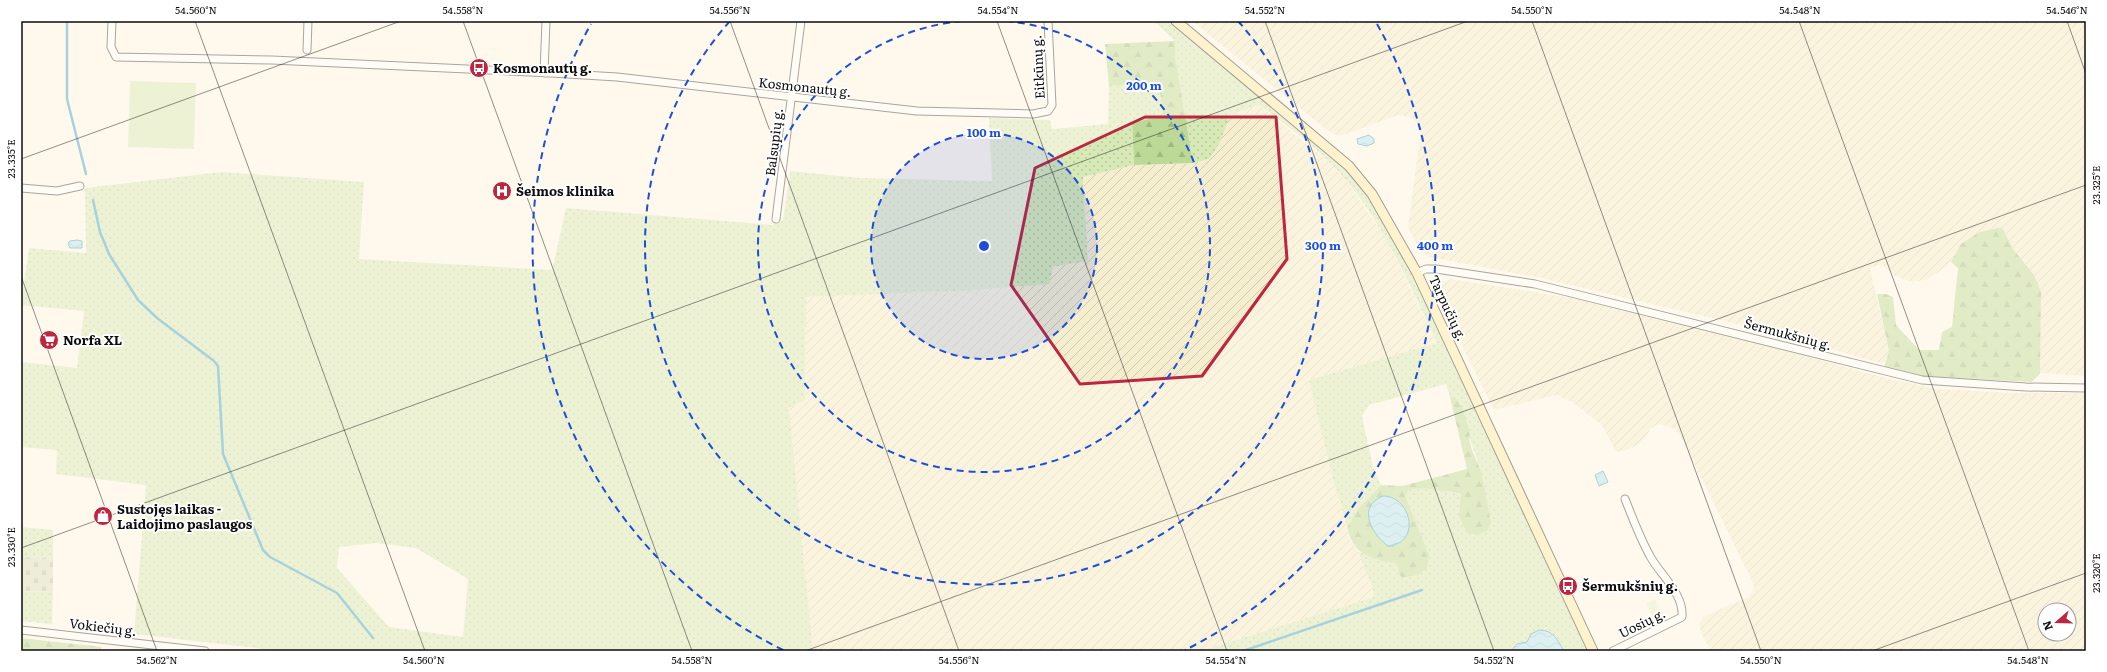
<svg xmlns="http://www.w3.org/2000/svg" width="2107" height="672" font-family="Literata,serif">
<defs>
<pattern id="farmland-furrows" width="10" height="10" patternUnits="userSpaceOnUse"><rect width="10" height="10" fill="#f4edce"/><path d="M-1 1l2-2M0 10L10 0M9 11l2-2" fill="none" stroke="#d0cab0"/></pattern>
<pattern id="grass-dots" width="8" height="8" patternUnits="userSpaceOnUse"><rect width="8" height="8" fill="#d7e9b7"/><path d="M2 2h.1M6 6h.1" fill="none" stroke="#b7c79c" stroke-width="1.8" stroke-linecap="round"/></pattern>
<pattern id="forest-firs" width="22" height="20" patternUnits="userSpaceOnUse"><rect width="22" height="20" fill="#bcd997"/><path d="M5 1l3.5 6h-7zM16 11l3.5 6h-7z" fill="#a0b981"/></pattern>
<pattern id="cemetery-stones" width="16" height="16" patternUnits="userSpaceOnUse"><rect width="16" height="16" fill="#d9e0bf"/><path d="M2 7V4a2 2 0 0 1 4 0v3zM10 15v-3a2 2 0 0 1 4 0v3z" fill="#b9bfa3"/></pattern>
<pattern id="water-waves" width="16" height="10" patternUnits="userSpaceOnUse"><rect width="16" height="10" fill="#b2e4f6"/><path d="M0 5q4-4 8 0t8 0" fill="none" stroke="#98c2d2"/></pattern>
</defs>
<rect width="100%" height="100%" fill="#fff9ed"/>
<path fill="url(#farmland-furrows)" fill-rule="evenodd" d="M1192,21H2086V376L2040,373L2041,292L2034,275L2013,249L2002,227L1961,244L1951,262L1940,271L1926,280L1911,282L1895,276L1885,267L1878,265L1870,268L1889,351L1885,362L1880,363L1771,332L1541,278L1429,257L1420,250L1408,227L1420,136V125L1412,118L1398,115L1343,135H1336L1323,127Z
M1259,105L1328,161L1347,182L1387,240L1437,344L1309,380L1333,479L1350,539L1363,560L1374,597L1200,651H813L789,408L805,400L806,297L958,291L1053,267L1088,261L1083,177L1134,165L1193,163L1209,159L1230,115Z
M1451,279L1584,300L1749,341L1890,379L1939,389L2015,393H2086V579L2083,580L2086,606V651H1711L1701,633L1699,623L1704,616L1749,597L1754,590L1753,583L1679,433L1673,428L1659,424L1650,429L1646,437L1639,444L1625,451L1616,452L1602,425L1572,402L1556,395L1494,410L1439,300V289L1445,281ZM2045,610H2069V634H2045Z"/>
<path fill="url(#grass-dots)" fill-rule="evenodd" d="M1154,21H1172L1337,160C1394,218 1425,299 1459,371C1502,465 1546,558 1589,651H1200L1374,597L1371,584L1358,551C1369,557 1391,560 1398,566L1399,574L1402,578L1418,575L1429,555L1405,495L1409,490C1425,486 1427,489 1442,491C1449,492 1454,491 1461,494L1481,471L1455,397H1450L1446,384L1369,405L1362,416L1373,467L1381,485L1358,509L1347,527L1333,479L1309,380L1437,343C1407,280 1379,211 1328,161C1307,140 1282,122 1259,105L1230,115L1219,144L1209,159L1193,163L1175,56V41Z
M1159,83L1163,118L1132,122L1134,165L1083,177L1088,261L1053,267L1049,284L958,291L806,297L805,400L789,408L813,651H281L134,634L146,485L56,474L57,450L21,447V362L77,368L84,311L21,305L29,248L86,253L85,188L221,172L364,182L359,259L552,270L566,208L773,225L783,220L790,171L860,178L992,181L989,118L1050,120L1052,129L1108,124L1109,86ZM376,543L416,548L468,579L463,637L389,627L337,568L339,547Z
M21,527L53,530V558L21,557Z
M21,591L53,592L52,624L21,621Z"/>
<path fill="url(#forest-firs)" d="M1175,41V56L1193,163L1134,165L1132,122L1163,117L1159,83L1109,86L1105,44Z
M2002,227L2013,249L2034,275L2041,292L2040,373L2032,382L1919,376L1884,367L1889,351L1877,294H1886L1893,297L1896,325L1919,350H1939L1942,332L1952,327L1958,268L1951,262L1961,244L1980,232Z
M1450,397H1455L1463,409L1470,434L1469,439L1472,450L1481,471L1491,523L1487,531L1476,535L1467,532L1459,517L1461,494C1454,491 1449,492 1442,491C1428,489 1424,487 1409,490L1405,495L1429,555L1427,568L1418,575L1402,578L1399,574L1398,566C1393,562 1390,562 1384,561C1361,555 1353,550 1347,527L1358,509L1381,485L1402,486L1467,469Z
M21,638L101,647V651H21Z"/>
<path fill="url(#cemetery-stones)" d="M21,557L53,558V592L21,591Z"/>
<path fill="#d7e9b7" d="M130,81L196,83L194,149L128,147Z"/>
<path fill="#e7f0c9" d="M1655,599L1663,615L1653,619L1646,604Z"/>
<path fill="url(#water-waves)" stroke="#3aa3cc" d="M1369,135L1374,139V143L1367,146L1358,144L1357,139Z
M77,240L82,241V248H70L68,243L70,241Z
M1603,471L1608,482L1599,486L1595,475Z
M1383,496C1411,496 1422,543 1388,546C1372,534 1356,507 1383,496Z
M1539,630C1554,630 1557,640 1564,651H1511L1517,644L1527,642L1531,634Z"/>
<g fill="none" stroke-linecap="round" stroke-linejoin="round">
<path stroke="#3aa3cc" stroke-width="2.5" d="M67,21V99L86,174
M93,200L100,232L109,254L138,300L157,318L214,361L218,366L223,454L263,550L270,557L337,593L373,638
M1243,651L1422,590"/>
<g stroke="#404040" stroke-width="9">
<path id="street" d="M112,21L111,47L116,57L272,60L551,73L617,77L917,111L1033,114L1048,111L1052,105L1048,21
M307,50L308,21
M544,73L546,21
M21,188L57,191L80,186
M776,219L801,21
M1417,273L1426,269H1436L1535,284L1922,380L2026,387L2086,388
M21,630L205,651
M1613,651L1682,617C1684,593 1660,575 1650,556C1640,538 1633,519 1625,499"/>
</g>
<g stroke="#2f2f2f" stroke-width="11">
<path id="secondary" d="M1176,21L1349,166L1372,194L1417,273L1593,651"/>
</g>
<use href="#street" stroke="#fff" stroke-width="7"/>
<use href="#secondary" stroke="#feeba9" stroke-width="9"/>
</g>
<path d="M0 0H2107V672H0ZM1145,117H1276L1287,259L1202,376L1080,384L1011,285L1035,168Z" fill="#fff9ed" fill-opacity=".55" fill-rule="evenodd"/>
<path fill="none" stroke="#bc263f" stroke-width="3" stroke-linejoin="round" d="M1145,117H1276L1287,259L1202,376L1080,384L1011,285L1035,168Z"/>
<path fill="none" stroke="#0d0d0d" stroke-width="1" stroke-opacity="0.45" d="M195,21L425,651M463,21L692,651M730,21L959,651M997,21L1227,651M1265,21L1494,651M1532,21L1761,651M1799,21L2029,651M2067,21L2086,74M21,159L401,21M21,276L157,651M21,548L1468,21M805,651L2086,185M1872,651L2086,573"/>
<circle cx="984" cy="246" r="113" fill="#1d4ed8" fill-opacity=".12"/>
<g fill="none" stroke="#1d4ed8" stroke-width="2" stroke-dasharray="7 5">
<circle cx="984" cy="246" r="113"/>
<path d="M1006 21A226 226 0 1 1 962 21"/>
<path d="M1238 21A339 339 0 1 1 730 21"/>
<path d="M783 650A451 451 0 0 1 591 24M1377 24A451 451 0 0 1 1185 650"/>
</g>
<defs>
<g id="bus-disc" transform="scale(1)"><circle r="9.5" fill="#bc263f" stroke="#fff"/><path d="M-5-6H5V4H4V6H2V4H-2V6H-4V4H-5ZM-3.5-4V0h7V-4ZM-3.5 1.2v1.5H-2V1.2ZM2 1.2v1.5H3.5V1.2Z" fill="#fff"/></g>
<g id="hospital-disc" transform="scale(1)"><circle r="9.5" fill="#bc263f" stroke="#fff"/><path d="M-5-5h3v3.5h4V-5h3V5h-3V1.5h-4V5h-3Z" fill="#fff"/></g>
<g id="supermarket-disc" transform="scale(1)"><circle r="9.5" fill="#bc263f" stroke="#fff"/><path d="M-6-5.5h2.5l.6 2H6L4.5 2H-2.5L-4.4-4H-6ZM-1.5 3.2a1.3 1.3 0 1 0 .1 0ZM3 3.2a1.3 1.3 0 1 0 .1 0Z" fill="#fff"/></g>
<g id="shop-disc" transform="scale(1)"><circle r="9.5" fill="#bc263f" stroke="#fff"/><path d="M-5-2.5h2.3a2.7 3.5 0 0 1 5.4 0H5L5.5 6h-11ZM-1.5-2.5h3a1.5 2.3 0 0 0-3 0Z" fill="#fff"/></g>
</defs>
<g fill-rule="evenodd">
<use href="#bus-disc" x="479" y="68"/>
<use href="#hospital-disc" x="502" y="191"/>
<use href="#supermarket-disc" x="49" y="340"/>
<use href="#shop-disc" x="103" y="516"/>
<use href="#bus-disc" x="1568" y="586"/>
</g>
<g text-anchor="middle" stroke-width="4" stroke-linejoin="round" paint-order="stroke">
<g font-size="13" fill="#0d0d0d" stroke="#fff">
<text transform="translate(1038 67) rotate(-93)" y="5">Eitkūnų g.</text>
<text transform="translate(805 87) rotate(6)" y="5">Kosmonautų g.</text>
<text transform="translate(774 142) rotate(-83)" y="5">Balsupių g.</text>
<text transform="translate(1448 308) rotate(65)" y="5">Tarpučių g.</text>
<text transform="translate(1788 334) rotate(15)" y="5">Šermukšnių g.</text>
<text transform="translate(1642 623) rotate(-26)" y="5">Uosių g.</text>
<text transform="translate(103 627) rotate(7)" y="5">Vokiečių g.</text>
</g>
<g font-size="13" font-weight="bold" fill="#0d0d0d" stroke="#fff" text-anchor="start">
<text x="493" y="73">Kosmonautų g.</text>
<text x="516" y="196">Šeimos klinika</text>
<text x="63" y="345">Norfa XL</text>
<text x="117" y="514">Sustojęs laikas -<tspan x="117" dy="15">Laidojimo paslaugos</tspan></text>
<text x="1582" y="591">Šermukšnių g.</text>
</g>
</g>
<circle cx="984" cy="246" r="6" fill="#1d4ed8" stroke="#fff" stroke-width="2"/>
<g font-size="12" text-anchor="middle" font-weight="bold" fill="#1d4ed8" stroke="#fff" stroke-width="4" stroke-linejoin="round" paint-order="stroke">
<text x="1144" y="90">200 m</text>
<text x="984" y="137">100 m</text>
<text x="1323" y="250">300 m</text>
<text x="1435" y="250">400 m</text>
</g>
<rect width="2107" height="672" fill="none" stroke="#ffffff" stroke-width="44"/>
<g transform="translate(2057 622) rotate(250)"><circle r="19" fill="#ffffff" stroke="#9e9e9e"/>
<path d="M0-3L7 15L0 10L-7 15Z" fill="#bc263f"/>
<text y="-6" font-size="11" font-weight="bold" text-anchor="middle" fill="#0d0d0d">N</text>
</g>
<rect x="22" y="22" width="2063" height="628" fill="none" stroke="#0d0d0d" stroke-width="1.5"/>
<g font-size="10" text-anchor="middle" fill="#0d0d0d">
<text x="196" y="14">54.560°N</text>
<text x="463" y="14">54.558°N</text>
<text x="730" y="14">54.556°N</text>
<text x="998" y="14">54.554°N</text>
<text x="1265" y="14">54.552°N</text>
<text x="1532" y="14">54.550°N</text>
<text x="1800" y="14">54.548°N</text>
<text x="2067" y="14">54.546°N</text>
<text transform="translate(11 159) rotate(-90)" y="4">23.335°E</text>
<text transform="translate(2096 185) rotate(-90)" y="4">23.325°E</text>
<text transform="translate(11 547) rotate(-90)" y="4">23.330°E</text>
<text transform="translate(2096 573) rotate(-90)" y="4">23.320°E</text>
<text x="157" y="664">54.562°N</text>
<text x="424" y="664">54.560°N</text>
<text x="692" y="664">54.558°N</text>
<text x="959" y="664">54.556°N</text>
<text x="1226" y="664">54.554°N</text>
<text x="1494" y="664">54.552°N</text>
<text x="1761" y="664">54.550°N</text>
<text x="2028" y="664">54.548°N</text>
</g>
</svg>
